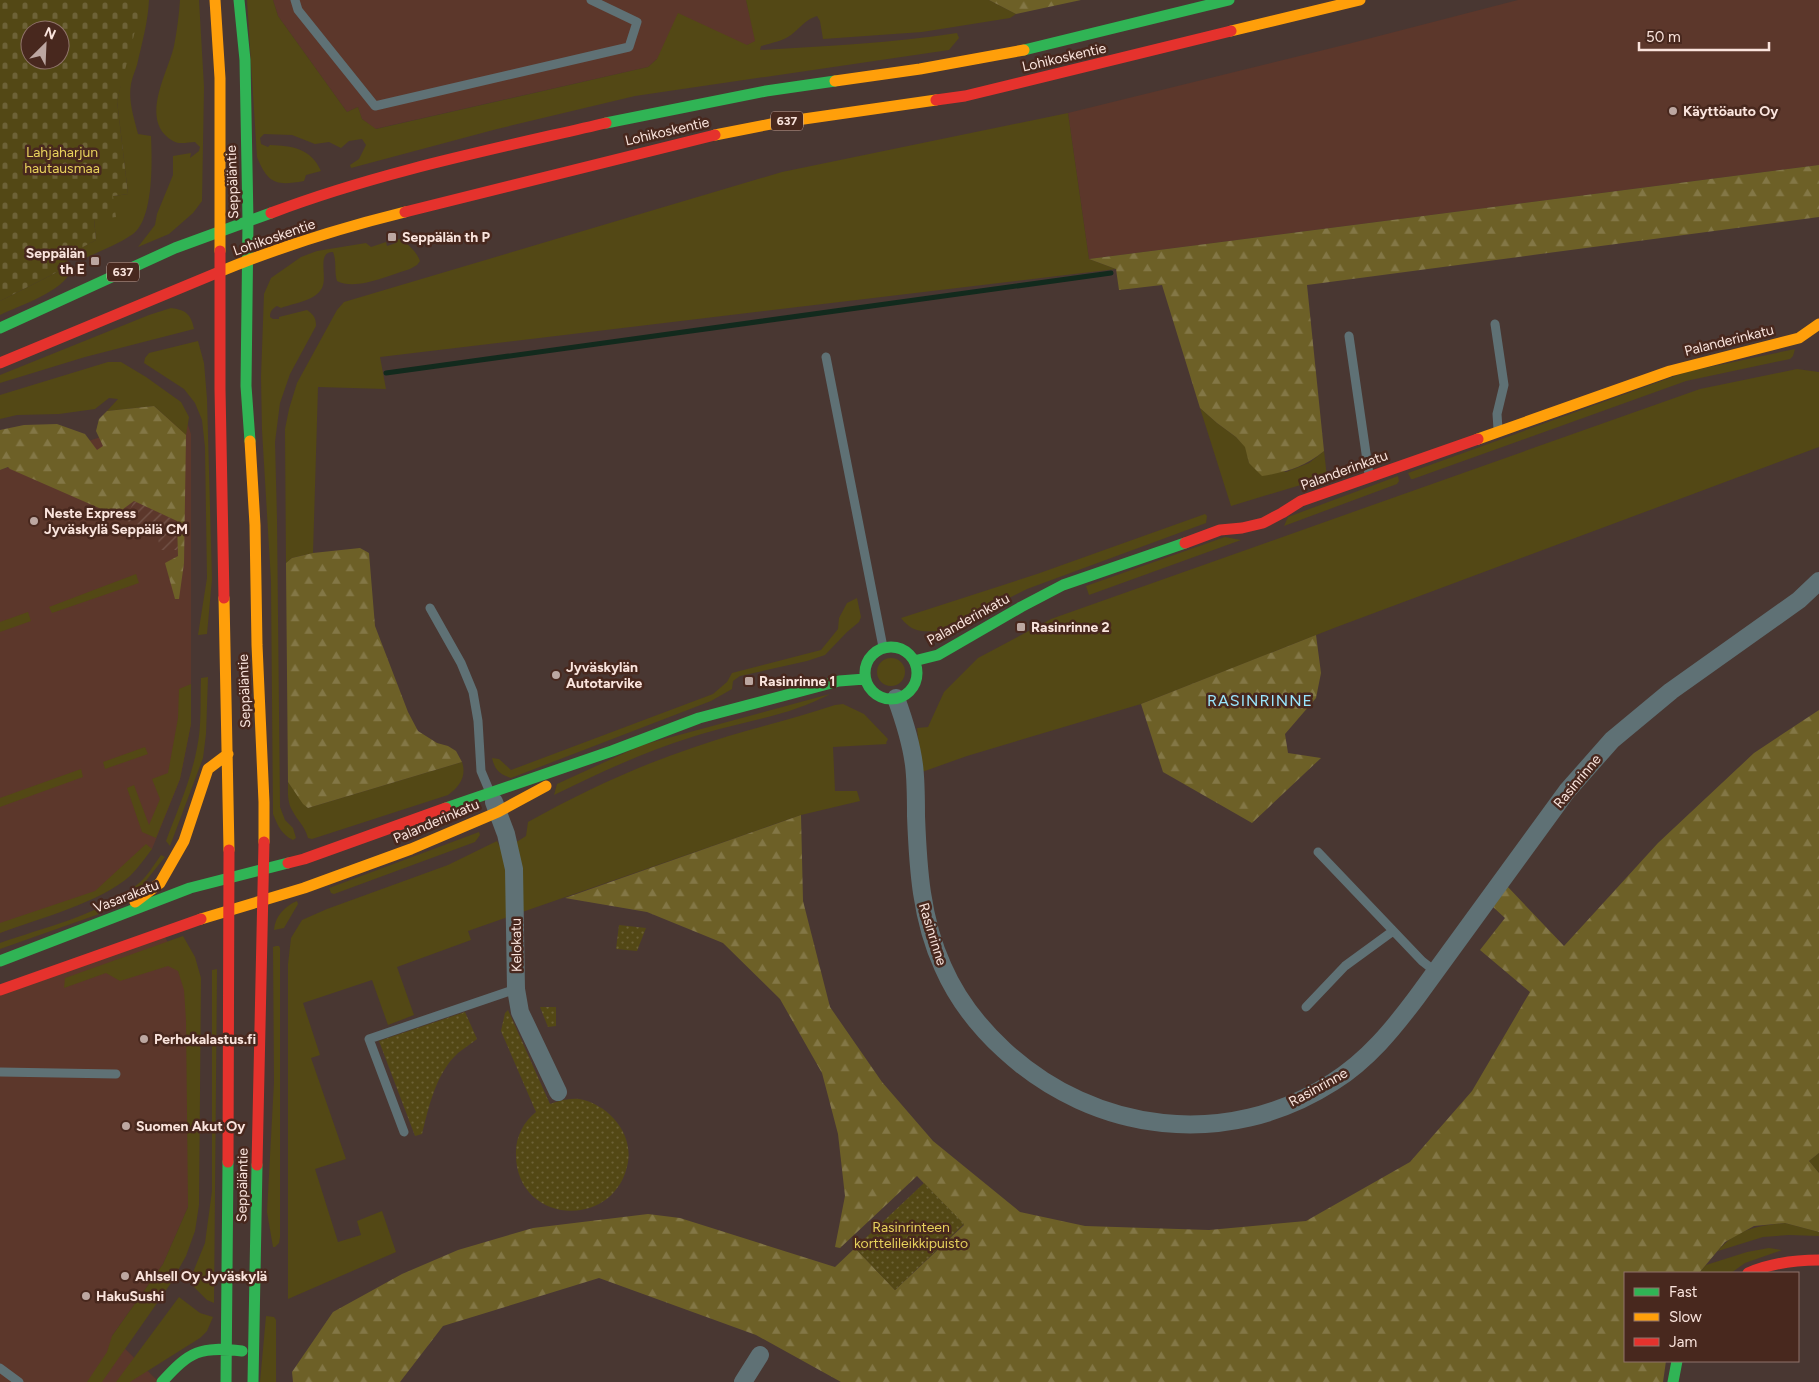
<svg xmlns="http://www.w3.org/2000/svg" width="1819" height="1382" font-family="Figtree,sans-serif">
<defs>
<pattern id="industrial-furrows" width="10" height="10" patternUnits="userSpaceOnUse" patternTransform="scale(1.25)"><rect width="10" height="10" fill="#5c372b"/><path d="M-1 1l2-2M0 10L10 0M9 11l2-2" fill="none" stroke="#745449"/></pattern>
<pattern id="forest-firs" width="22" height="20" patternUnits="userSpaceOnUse" patternTransform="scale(1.25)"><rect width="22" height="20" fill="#6d6027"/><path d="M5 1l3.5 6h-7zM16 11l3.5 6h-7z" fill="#837746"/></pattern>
<pattern id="cemetery-stones" width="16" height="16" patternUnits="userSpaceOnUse" patternTransform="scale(1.25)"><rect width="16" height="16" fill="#534815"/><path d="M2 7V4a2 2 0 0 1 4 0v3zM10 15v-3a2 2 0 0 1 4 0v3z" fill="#6d6237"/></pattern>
<pattern id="park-dots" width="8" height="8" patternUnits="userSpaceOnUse" patternTransform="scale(1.25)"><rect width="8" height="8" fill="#534815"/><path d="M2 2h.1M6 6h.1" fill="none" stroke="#6d6237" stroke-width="1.8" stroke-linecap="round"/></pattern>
</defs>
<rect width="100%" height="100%" fill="#493732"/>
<path fill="#5c372b" d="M273,0H746L756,41L747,45L657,59L648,67L375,129L362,119L358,107L347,112L278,16Z
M1518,0H1819V165L1089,259L1068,113L1348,44Z
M183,410L191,434V724L180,779L152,849L96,897L0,933V470Z
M163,934L193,983L188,1207L163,1264L112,1336L159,1382H0V993Z"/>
<path fill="url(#industrial-furrows)" d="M134,501L177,521L178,550H161L156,533L125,520Z"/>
<path fill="#534815" d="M125,0H149C148,22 142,43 137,65C135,71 132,78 131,84C128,101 134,118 138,134L151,136C152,160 154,218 133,234C117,245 98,252 81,260L76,259L71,253L96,240L94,219L113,196L128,194L117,101L121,84Z
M180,0H199L204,87L202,201L193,213L169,234L138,247L155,225L157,214L173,175V156L191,153L190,158L199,151L200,147L195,142C188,142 180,145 173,141C138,121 168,73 174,46C177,31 179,15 180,0Z
M247,0H273L278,16L347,112L358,107L362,119L376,129L648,67L657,59L678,13L747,45L755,41L746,0H989L1016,14L1010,18L922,32L823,39L820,21L817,16C806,19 800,28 791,35C783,41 771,43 761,46L760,50C826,46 892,43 957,33L959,38L949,50L635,96L497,129L351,168L350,165L359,159L366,145L362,139L349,141L341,148L329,142L315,144L292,135L264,134L260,138L261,144L268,147L270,145C292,146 311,148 321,171L306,175L304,181C276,186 268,184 257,157Z
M1068,113L1089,259L1116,269L380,357L386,389L318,387L313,553L292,558L286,563L285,429L289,409L297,383L337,310L344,302L782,172Z
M400,239C408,244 417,252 420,261L417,265L410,269C390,275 356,291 337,281C334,271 337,262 333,252C316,252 328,276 322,288C315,301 294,303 281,308L277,306C272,309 270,311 270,317L273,319H279V317L307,310C314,315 316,318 316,326L290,374L280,403L275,442L277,519L280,807L285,820L293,828L296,838L293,840C281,834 278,826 273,814L271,581L262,430L261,377L264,294L271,278L301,257L317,251L366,243L371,247L386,242L387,246L396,243L395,240Z
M69,266L72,270C62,292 21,305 0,315V301Z
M171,308C186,310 191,314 194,329L85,357L0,383V375L149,315Z
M198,341L204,363L207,399L212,579L207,634L198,635L207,578L205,447L202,420L195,403L184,389L144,363L145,358L149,353Z
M1795,349L1793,356L1790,359L1686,381L1413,479H1411L1408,473L1686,372Z
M108,362H121L146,377L181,402L189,417L186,435L154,406L107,411L118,399L109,398L95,409L59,414L17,415L0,419V395Z
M1797,369L1819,372V447L1334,628L1141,704L967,756L922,772L917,728L928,727L944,692L978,658L1051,619L1700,389Z
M1200,408L1217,423L1236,437L1246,447L1249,463L1286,472L1309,463L1324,451L1327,477L1231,506Z
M1398,476L1399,481L1397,484L1284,526L1288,517Z
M1205,514L1207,516L1206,523L1027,589L985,610L956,631L939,639L936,631C920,632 911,631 901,618L1037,574Z
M1225,537L1241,540L1089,595L1086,586Z
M136,574L139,583L52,613L49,607Z
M857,598L861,617L859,622L847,632L825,655L807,661L740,676L733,681L732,689L711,701L511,778C499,774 495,770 492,758L499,759L511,770L713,694L727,682L732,673L821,650L838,629L839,618L847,603Z
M28,612L31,621L0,632V622Z
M877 672a14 14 0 1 1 28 0a14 14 0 1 1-28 0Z
M208,677L206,734L203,758L170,846L166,841C177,811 191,780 197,748C202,725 200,701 201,678Z
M191,684V724L180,779L156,838L142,832L127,788L134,785L149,825L160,799L152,779L168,773L178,718L179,689Z
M830,694C788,717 737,722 692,737C644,752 599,773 554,795L557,784L642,745Z
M843,704L864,714L888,739L886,743L887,744L833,747L835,791H857L860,801L801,815L468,931L471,940L397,967L414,1015L388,1025L372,980L303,1003L320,1055L311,1058L346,1159L315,1169L338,1242L361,1235L357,1221L382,1211L396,1252L288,1299V964L291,938L302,920L327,909L448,865L497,841L502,851L526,836L528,822C580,793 635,767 692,748C739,731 788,721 835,705Z
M145,747L148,754L105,769L103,762Z
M462,762C467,777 459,787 448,795L312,839L308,838C304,824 298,822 292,810C287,801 288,791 288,782L308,808Z
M81,769L83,777L0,807V798Z
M479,832L480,835L475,842L334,894L331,893L329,888Z
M146,844L152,849C145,858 138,868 130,876C101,902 38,919 0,933V923L95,891Z
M161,855L165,857L136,893L99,914L0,949V943C45,927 96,916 134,887C146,879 153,866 161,855Z
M297,901L298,904L284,928L274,930C275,916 285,906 297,901Z
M183,936L195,957L201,978L199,1205L195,1231L186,1256L171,1283L102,1382H87L107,1352L112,1336L163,1264L188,1207L186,1020L184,990L178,971L168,966L120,981L106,973L64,988L65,978Z
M276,946H279L280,948V1237L279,1243L275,1247H273L267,1212L274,1082L273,947Z
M217,969L214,1303L207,1300L189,1282L205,1243L212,1191V970Z
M1819,1153V1173L1809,1161Z
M1785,1223L1819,1232V1236L1789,1235L1763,1237L1718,1251C1736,1229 1758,1226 1785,1223Z
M1769,1248L1782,1250L1745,1263L1731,1273H1699L1706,1265L1747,1252Z
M179,1297L200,1313L213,1317L207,1331L200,1338L130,1382H116Z
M266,1316L274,1317L276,1320V1382H260Z"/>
<path fill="url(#forest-firs)" d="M989,0H1081L1016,14Z
M1819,165V217L1307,285L1324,451C1304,467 1287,472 1262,476L1249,463L1245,447L1236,437L1217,423L1200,408L1162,285L1119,290L1116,269L1089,259Z
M154,406L186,435L184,563L179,599H175L165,563L178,556L177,521L134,501L115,515L10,469L8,467L0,470V430L24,425L57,424L85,434L97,450L103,446L96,431L99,419L107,411Z
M360,548L369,553L375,626L408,712L418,731L437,743L448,746L456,751L462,762L308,808L303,804L288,782L286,563L292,558L313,553Z
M1316,635L1321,673L1316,698L1285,734L1288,753L1321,758L1252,823L1163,772L1141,704Z
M1819,710V1153L1809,1161L1819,1173V1232L1785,1223L1754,1226L1725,1242L1699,1273H1625V1361H1666L1663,1382H841L756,1335L599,1278L443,1326L400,1382H293L292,1372L333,1312L402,1274L458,1250L533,1228L648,1214L680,1218L835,1267L855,1248L895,1290L964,1225L917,1176L840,1248L835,1247L845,1196L838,1134L822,1073L780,999L723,943L647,912L565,898L801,815L803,901L830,1007L882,1082L933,1141L1020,1212L1085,1226L1209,1230L1306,1221L1410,1162L1472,1091L1530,992L1480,950L1505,918L1493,907L1507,886L1564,946L1658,843L1754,753Z"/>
<path fill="url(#cemetery-stones)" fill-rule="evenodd" d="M0,0H143L117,101L128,194L113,196L116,217L94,220L96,240L66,256L69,266L0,301ZM30,30H60V60H30Z"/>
<path fill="url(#park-dots)" d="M619,925L646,928L637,951L616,949Z
M540,1007H556V1026L548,1027Z
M508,1010L550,1104C559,1101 569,1098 579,1099C608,1104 633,1133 628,1162C616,1232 513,1225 516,1151C516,1137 524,1121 536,1112L501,1031L505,1013Z
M465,1012L477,1039C471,1044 464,1048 458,1053C436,1073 429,1106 422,1134L415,1136L379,1041Z
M924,1183L964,1224L895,1290L855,1248Z"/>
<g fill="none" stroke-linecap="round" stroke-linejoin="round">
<path stroke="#122a1d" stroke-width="5" d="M386,373L1111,273"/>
<path stroke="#5f7175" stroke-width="9" d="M295,0L298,10L375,106L629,47L637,22L591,0
M1495,324L1504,385L1497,414L1498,429
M1349,336L1369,474
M826,357L883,647
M430,608L461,663L473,692L478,721L481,771L489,790
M1318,852L1422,961L1436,972
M1306,1007L1345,966L1393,931
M0,1072L116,1074
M404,1132L369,1039L516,989
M0,1368L19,1382"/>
<path stroke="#5f7175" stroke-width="18" d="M896,698C904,720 911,741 914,765C916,781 916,799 916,816C918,868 921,919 943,967C957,999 979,1027 1004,1050C1095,1134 1227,1150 1333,1082C1368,1060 1393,1029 1417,997L1567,791L1612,740L1671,691L1799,600L1819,581
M494,802L506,834L514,869L516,989L520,1012L558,1092
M743,1382L760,1355"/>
<path stroke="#30b455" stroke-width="11" d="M239,0L245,60L248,221L246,386L250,441
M1024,50L1229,0
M606,123L766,91L835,81
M0,328L175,248L271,213
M865 673a26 26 0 1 1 52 0a26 26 0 1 1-52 0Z
M914,661L938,655L1021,607L1063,585L1185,543
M446,808L612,751L699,718L839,681L865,679
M0,961L190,888L288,863
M162,1382C190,1351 200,1346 242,1351
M226,1382L228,1162
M253,1382L257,1165
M1673,1382L1677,1361"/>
<path stroke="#ff9f0a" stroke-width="11" d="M215,0L220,78V251
M1231,31L1360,0
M835,81L920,69L1024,50
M715,135L776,123L936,100
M219,272C277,248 344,227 405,212
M1478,439L1670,371L1799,338L1819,324
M250,441L255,525L257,645L264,802V842
M224,598L229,850
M135,902L160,883L184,841L208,769L228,754
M201,919L304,888L411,849L498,812L546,786"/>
<path stroke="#e5322d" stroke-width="11" d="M936,100L965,96L1231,31
M405,212L715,135
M271,213C379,172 494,149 606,123
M220,251V389L224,598
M0,363L219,272
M1185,543L1220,530L1242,528L1263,523L1282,513L1301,501L1478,439
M288,863L304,859L446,808
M0,990L201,919
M228,1162L229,850
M257,1165L264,842
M1748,1273C1771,1263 1794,1260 1819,1260"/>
</g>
<g fill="#bca7a1" stroke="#48281e" stroke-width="2">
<circle cx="1673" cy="111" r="5"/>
<rect x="387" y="232" width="10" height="10" rx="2.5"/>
<rect x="90" y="256" width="10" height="10" rx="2.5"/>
<circle cx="34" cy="521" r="5"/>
<rect x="1016" y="622" width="10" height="10" rx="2.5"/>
<circle cx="556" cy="675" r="5"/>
<rect x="744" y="676" width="10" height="10" rx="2.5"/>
<circle cx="144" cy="1039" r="5"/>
<circle cx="126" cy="1126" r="5"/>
<circle cx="125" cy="1276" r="5"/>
<circle cx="86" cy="1296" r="5"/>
</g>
<g text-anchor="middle" stroke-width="5" stroke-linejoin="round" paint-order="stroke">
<g fill="#48281e" stroke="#c5aca4" stroke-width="1">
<rect x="771" y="111.5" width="32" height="19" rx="4"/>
<rect x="107" y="262.5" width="32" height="19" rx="4"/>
</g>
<g font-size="12" font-weight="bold" fill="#fae4dd">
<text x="787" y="125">637</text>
<text x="123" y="276">637</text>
</g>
<g font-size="14" fill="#fae4dd" stroke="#48281e">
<text transform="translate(1064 57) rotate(-13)" y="5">Lohikoskentie</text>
<text transform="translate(667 131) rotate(-13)" y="5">Lohikoskentie</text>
<text transform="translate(232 182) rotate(-92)" y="5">Seppäläntie</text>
<text transform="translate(274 237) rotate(-19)" y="5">Lohikoskentie</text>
<text transform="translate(1729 340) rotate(-14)" y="5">Palanderinkatu</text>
<text transform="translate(1344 470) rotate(-20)" y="5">Palanderinkatu</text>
<text transform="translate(968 619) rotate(-29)" y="5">Palanderinkatu</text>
<text transform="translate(244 691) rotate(-92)" y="5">Seppäläntie</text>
<text transform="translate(1577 781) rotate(-50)" y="5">Rasinrinne</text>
<text transform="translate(436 821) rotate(-23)" y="5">Palanderinkatu</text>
<text transform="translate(126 896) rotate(-21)" y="5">Vasarakatu</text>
<text transform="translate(933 934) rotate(73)" y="5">Rasinrinne</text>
<text transform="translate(516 945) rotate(-91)" y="5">Kelokatu</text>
<text transform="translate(1318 1087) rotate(-29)" y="5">Rasinrinne</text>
<text transform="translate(242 1185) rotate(-89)" y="5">Seppäläntie</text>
</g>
<g font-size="14" font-weight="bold" fill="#fae4dd" stroke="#48281e" text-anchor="start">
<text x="1683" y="116">Käyttöauto Oy</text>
<text x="402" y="242">Seppälän th P</text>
<text x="85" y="258" text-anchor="end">Seppälän<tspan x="85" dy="16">th E</tspan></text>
<text x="44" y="518">Neste Express<tspan x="44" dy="16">Jyväskylä Seppälä CM</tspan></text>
<text x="1031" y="632">Rasinrinne 2</text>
<text x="566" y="672">Jyväskylän<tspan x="566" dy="16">Autotarvike</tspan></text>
<text x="759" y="686">Rasinrinne 1</text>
<text x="154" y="1044">Perhokalastus.fi</text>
<text x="136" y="1131">Suomen Akut Oy</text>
<text x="135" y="1281">Ahlsell Oy Jyväskylä</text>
<text x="96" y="1301">HakuSushi</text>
</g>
<g font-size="14" fill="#e7d15c" stroke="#48281e">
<text x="62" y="157">Lahjaharjun<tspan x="62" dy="16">hautausmaa</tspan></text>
<text x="911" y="1232">Rasinrinteen<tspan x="911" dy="16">korttelileikkipuisto</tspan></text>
</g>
<g font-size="16" letter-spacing="1" fill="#9ae5fc" stroke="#48281e">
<text x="1260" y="706">RASINRINNE</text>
</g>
</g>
<rect x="1624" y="1272" width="175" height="90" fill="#48281e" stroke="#8f736a"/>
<rect x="1634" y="1288" width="25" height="8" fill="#30b455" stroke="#8f736a"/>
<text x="1669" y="1297" font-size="15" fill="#fae4dd">Fast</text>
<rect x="1634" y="1313" width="25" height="8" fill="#ff9f0a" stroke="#8f736a"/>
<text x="1669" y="1322" font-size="15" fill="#fae4dd">Slow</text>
<rect x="1634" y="1338" width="25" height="8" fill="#e5322d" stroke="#8f736a"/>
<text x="1669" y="1347" font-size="15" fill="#fae4dd">Jam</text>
<g transform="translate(45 45) rotate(24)"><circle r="24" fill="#48281e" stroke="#8f736a"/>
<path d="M0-4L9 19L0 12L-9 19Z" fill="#bca7a1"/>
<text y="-8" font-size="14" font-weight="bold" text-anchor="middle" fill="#fae4dd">N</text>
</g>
<path d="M1639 42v8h130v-8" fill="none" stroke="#fae4dd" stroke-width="2.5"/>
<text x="1646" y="42" font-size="15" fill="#fae4dd" stroke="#48281e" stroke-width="4" paint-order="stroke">50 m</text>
</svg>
